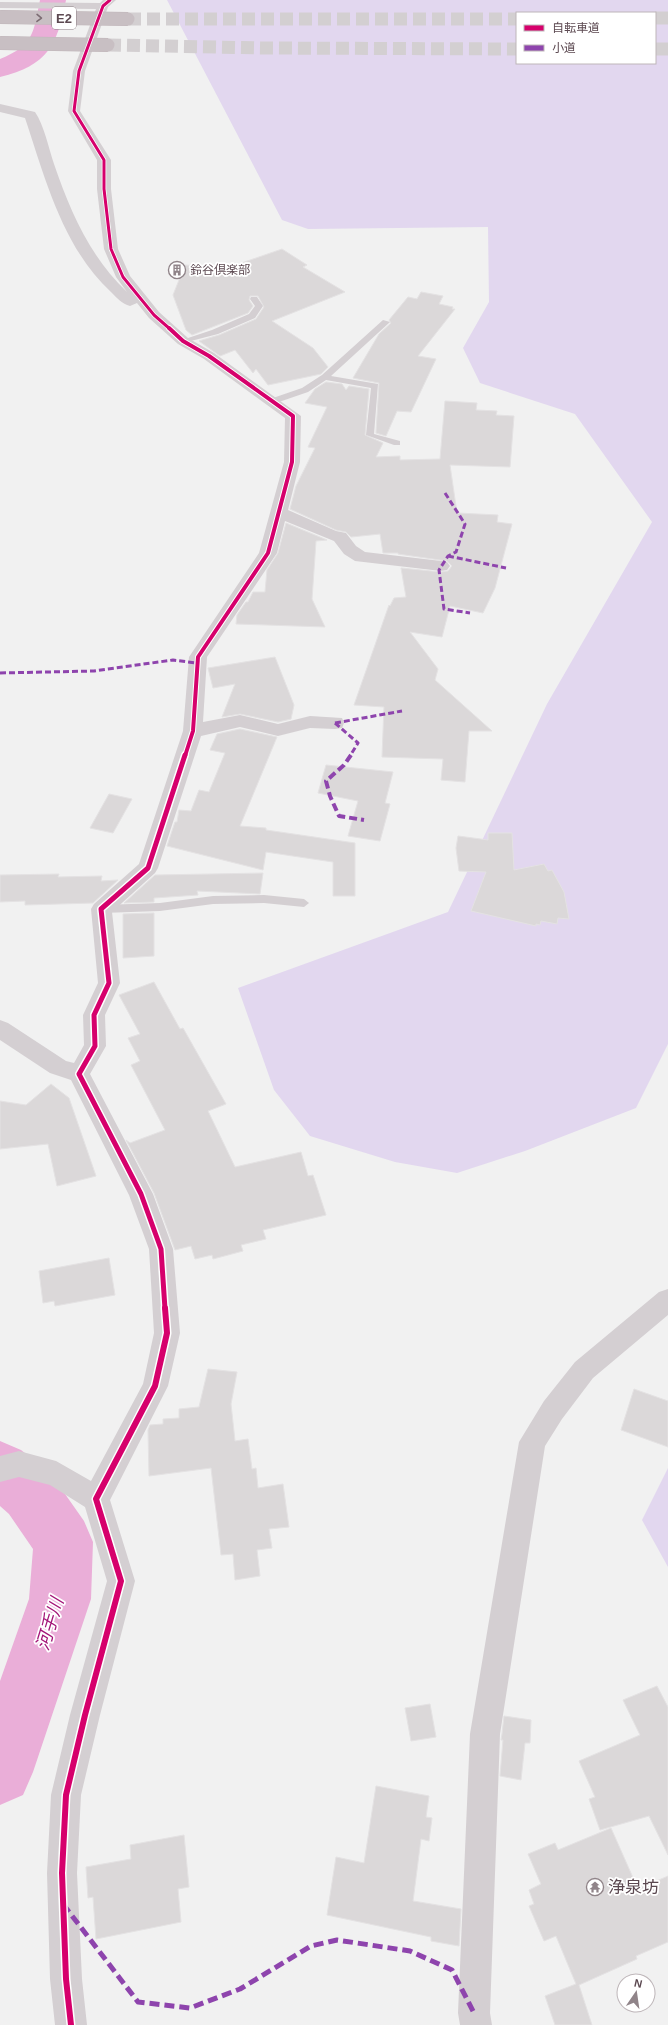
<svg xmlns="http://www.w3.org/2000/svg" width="668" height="2025" font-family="Arial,'Noto Sans JP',sans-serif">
<rect width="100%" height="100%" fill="#f1f1f1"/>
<path fill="#e2d7ef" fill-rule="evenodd" d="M167,0H668V1044L636,1108L525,1151L457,1173L395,1162L310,1136L274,1090L238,988L448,912L547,704L652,522L575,414L480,383L463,348L489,302L488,227L308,229L282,220ZM517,13H655V63H517Z
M668,1468V1567L642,1520Z"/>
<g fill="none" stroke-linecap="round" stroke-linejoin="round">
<path fill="#eaaed8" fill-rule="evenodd" d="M40,0H66C57,46 48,65 0,77V59C34,45 33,34 40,0Z
M0,1441L21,1450L51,1474L84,1521L93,1542L91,1599L33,1772L23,1795L0,1805V1681L29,1599L33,1549L9,1514L0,1506Z"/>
</g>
<path fill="#dbd8d9" stroke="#e4e2e3" d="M282,249L307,265L303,267L345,292L272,321L313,348L328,367L321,374L268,385L256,369L253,373L235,350L220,356L199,341L219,335L256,319L264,307L258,296H250L249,300L253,306L248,313L192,335L186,330L173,295L185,265L227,268Z
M421,292L443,296L439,304L453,307L452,309H455L418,356L436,359L411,412L397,411L386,436L376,433L379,383L353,378L379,334L391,323L389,320L408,297L417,299Z
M326,382L342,384L346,390L349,386L369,389L365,435L383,443L376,457L400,456V460L440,459L445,401L477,403L476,410L497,411L496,415L514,416L510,467L450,465L457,513L498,515L497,522L512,524L495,588L483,613L450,606L442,637L410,632L438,669L435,680L492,731H469L465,782L441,780L443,759L382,757L384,707L354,705L389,605L390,606L394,598L406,597L401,568L441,572L448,571L452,566L447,561L398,554V553H383L380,534L351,537L346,532L336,530L290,509L296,486L315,448L308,447L327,407L305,403L315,389Z
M286,523L327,540L316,541L312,599L325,627L236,624L237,615L246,602H248L253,592H265L267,570L278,553Z
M275,657L294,705L291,719L278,722L240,714L222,717L235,684L213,688L208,668Z
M240,729L277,737L240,826L266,828V830L355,843V896H333V862L266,852L263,870L167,846L175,822H177L179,810L191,811L199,790L209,792L225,753L210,750L217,734Z
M326,765L393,772L385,803L390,804L380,841L348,836L358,801L318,793Z
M109,794L132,799L113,833L90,828Z
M488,833H512L514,870L544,864L548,871L552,870L564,892L569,919L558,918L557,924L541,921L540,925L536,924V926L471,911L486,872L459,871L456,848L458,836L488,840Z
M263,873L260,894L197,891L198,895L154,898V902L124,903L155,875Z
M59,874L58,877L102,876L101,881L118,880L93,903L25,905V901L0,902V875Z
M154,913V956L123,958V914Z
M154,982L180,1029L183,1028L226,1104L208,1111L235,1167L301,1152L308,1176L313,1175L326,1215L263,1230L266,1239L241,1245L243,1251L213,1259L212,1255L195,1259L191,1246L175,1250L154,1193L126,1140L130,1143L165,1130L131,1065L140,1061L128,1038L140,1034L119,995Z
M51,1084L69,1098L96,1176L57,1186L48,1144L0,1149V1101L26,1105Z
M109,1258L115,1295L55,1306L54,1301L43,1303L39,1271Z
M208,1369L237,1372L231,1404L235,1441L248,1439L252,1469L256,1468L258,1488L283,1484L289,1527L269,1529L272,1548L257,1550L260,1576L235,1580L233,1554L221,1555L211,1468L149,1476L148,1430L150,1425L163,1424V1419L179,1418V1409L199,1407Z
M634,1389L668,1401V1447L621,1430Z
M657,1686L668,1707V1855L649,1816L600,1830L589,1799L595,1797L579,1761L640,1735L623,1700Z
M430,1704L436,1737L411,1741L405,1708Z
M504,1716L531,1720L530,1743H525L521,1780L500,1776L503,1740H501L502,1734Z
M376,1786L429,1796L426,1817L432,1818L429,1841L421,1839L413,1901L461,1909L459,1946L431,1941V1937L327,1915L336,1857L364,1863Z
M611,1828L638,1889L668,1876V1942L636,1956L637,1959L579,1985L592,2025H555L545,1996L576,1984L556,1936L544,1941L529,1906L534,1904L529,1890L541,1884L528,1854L555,1843L558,1850Z
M184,1835L189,1887L178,1889L181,1922L96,1939L93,1897L88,1898L86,1867L131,1859L130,1845Z"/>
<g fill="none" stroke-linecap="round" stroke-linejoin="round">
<path stroke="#d3cfd1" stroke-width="13" stroke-dasharray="13 6" stroke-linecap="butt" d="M655,18H668
M128,19H517
M108,45L262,48L517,49
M655,49H668"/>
<path fill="#d4cfd2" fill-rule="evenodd" d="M251,297H257L263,306L255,318L218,334L183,343L179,341L212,330L249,314L255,306L250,299Z
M383,320L390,322L331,376L378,384L374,434L400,441V445H394L366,435L371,388L326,380L308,392L276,403H270V399L302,388L322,375Z
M264,895L304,899L309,903L304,907L264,903L213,904L160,911L102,913L97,909L102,905L160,903L213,896Z"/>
<path fill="#d4cfd2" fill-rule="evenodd" d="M103,0H116L108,7L85,71L80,111L111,160V189L118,249L130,276L159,312L188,338L214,353L301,416L300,462L288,510L336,531L346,533L356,546L365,552L441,561L447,562L450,566L447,570L441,571L355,561L344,554L334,541L285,521L277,553L207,657L203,722L240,715L278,724L310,716L342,718L344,723L342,728L335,729L310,728L278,736L240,727L201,736L158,868L155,873L112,912L120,983L105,1015L106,1046L90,1074L153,1194L173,1249L180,1333L168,1386L110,1500L135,1581L100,1715L81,1795L77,1873L82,1979L87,2025H55L50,1979L47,1873L51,1795L70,1715L107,1581L85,1507L50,1485L19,1477L0,1482V1456L19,1451L56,1461L91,1481L143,1384L154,1333L149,1249L129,1195L71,1080L50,1073L0,1040V1020L8,1023L66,1061L74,1063L84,1045L83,1015L98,983L91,909L94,904L139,864L183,731L189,657L259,553L284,462L285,418L204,359L178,344L149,318L137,303L130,306C122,304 117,298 111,292C63,248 45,178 25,118L0,112V104L35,112C44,125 49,149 54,164C70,211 90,257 127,292L116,277L104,249L97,189V160L68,111L73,71L96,9L0,8V2L100,3Z
M668,1289V1315L593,1378L562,1419L545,1446L500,1734L490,2013L492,2025H460L458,2013L470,1734L519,1442L544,1401L575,1362L659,1292Z"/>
<g stroke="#c0b6ba" stroke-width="14" stroke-linecap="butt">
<path id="highway-bridge" d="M0,17L128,19
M0,43L108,45"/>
</g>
<use href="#highway-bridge" stroke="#c8bfc3" stroke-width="13"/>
<path stroke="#8e44ad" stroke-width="3" stroke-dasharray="6 3" stroke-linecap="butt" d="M445,493L465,524L456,552L448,556L439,570L444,609L470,613
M448,556L506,568
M0,673L94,671L173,660L196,663
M335,723L358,743L350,756
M335,723L402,711"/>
<path stroke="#8e44ad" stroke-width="4" stroke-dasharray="8 4" stroke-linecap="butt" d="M351,755L344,765L326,781L330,796L339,816L364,820"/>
<path stroke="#8e44ad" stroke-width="5" stroke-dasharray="10 5" stroke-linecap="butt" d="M63,1904L138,2002L190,2008L240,1989L311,1946L337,1940L410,1951L452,1970L474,2013"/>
<g stroke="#fff" stroke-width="4.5">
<path id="cycleway-far3" d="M110,0L103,6L79,71L74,111L104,160V189L111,249L123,277L154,315L170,329"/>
</g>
<g stroke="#fff" stroke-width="6">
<path id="cycleway-far2" d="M169,328L183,341L209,356L293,416L292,462L268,553L198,657L193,731L185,756"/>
</g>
<g stroke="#fff" stroke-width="8">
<path id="cycleway-far1" d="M165,1309L161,1249L141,1194L79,1074L95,1046L94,1015L109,983L101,909L148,868L185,755"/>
</g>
<g stroke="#fff" stroke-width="9">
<path id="cycleway" d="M71,2025L66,1979L62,1873L66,1795L85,1715L121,1581L96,1499L155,1386L167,1333L165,1308"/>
</g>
<use href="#cycleway-far3" stroke="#d6006c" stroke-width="3"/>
<use href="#cycleway-far2" stroke="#d6006c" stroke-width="4"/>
<use href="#cycleway-far1" stroke="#d6006c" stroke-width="5"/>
<use href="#cycleway" stroke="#d6006c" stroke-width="6"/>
</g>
<defs><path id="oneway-chevron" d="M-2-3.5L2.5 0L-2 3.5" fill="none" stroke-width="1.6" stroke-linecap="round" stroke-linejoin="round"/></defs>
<use stroke="#7c6c73" href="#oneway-chevron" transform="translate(39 18) rotate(1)"/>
<defs>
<g id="building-ring" transform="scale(0.9)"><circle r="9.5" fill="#fff" stroke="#908489" stroke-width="1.5"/><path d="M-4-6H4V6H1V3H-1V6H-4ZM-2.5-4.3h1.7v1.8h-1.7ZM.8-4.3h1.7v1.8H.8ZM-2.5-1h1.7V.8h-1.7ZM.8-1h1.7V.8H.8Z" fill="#908489"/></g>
<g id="temple-ring" transform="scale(0.9)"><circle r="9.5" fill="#fff" stroke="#908489" stroke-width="1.5"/><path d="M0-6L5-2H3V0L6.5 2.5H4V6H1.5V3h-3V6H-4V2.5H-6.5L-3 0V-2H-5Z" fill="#908489"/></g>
</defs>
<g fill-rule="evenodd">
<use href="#building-ring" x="177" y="270"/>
<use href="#temple-ring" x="595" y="1887"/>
</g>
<g text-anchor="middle" stroke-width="3.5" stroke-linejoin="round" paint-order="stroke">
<g font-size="12" fill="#5c4951" stroke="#fff" text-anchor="start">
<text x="190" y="274">鈴谷倶楽部</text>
</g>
<rect fill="#fff" stroke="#8d8085" stroke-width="1" x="52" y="7" width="24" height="22" rx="3"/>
<g font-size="13" font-weight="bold" fill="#5c4951">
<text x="64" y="23">E2</text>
</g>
<g font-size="17" fill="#5c4951" stroke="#fff" text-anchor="start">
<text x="608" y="1893">浄泉坊</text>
</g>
<g font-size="18" font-style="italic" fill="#a31578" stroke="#fff">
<text transform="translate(50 1624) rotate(-73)" y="6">河手川</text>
</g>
</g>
<rect x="516" y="12" width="140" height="52" fill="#ffffff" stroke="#beb6b9"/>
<rect x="524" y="25" width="20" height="6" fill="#d6006c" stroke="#beb6b9"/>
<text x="552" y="32" font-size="12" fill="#5c4951">自転車道</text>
<rect x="524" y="45" width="20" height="6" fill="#8e44ad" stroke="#beb6b9"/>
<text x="552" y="52" font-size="12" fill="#5c4951">小道</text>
<g transform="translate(636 1993) rotate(13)"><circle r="19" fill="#ffffff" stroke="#beb6b9"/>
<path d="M0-3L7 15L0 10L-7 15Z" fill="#908489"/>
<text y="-6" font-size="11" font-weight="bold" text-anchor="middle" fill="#5c4951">N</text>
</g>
</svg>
